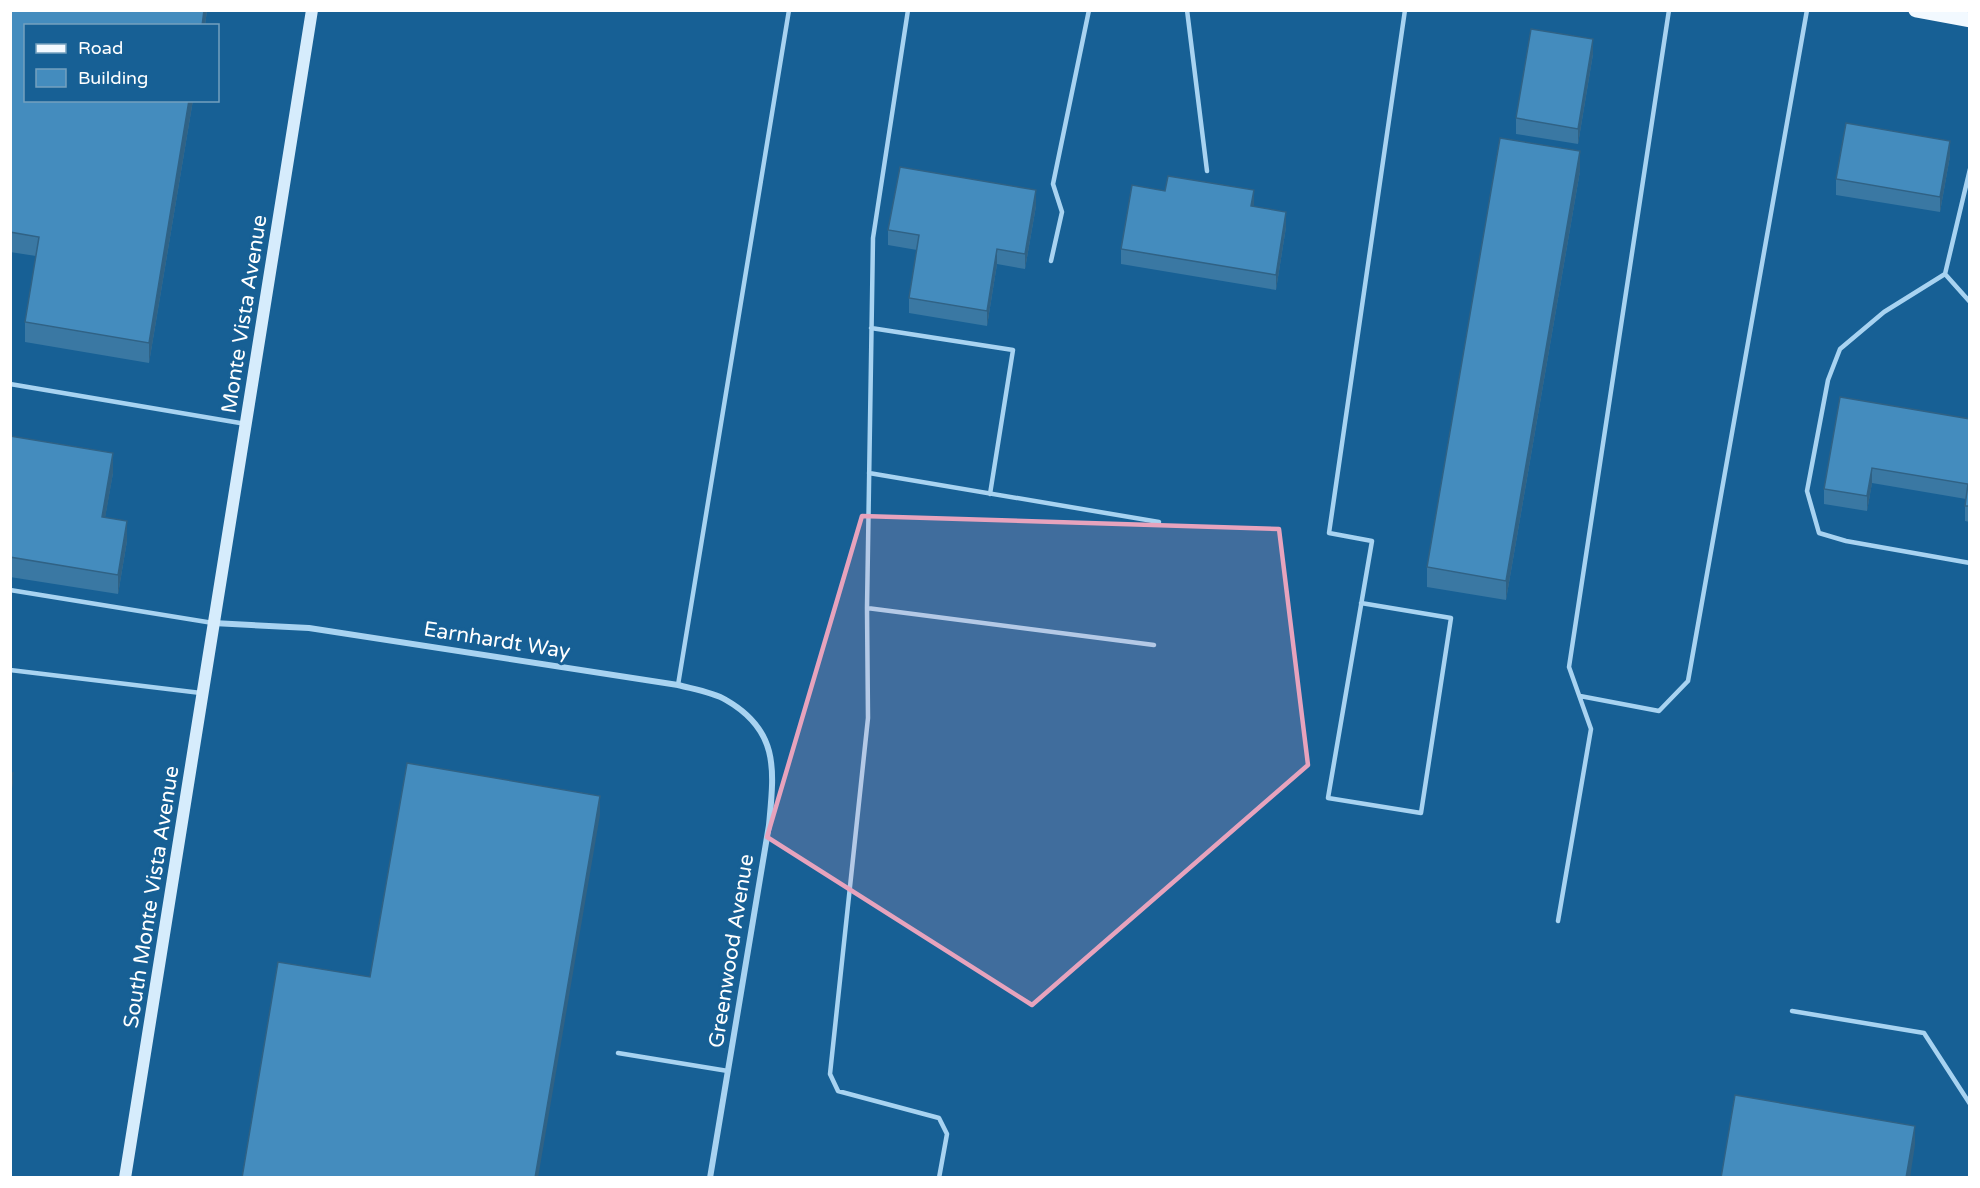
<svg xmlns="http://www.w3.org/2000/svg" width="1980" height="1188" font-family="'Varela Round',sans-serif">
<rect width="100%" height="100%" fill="#176095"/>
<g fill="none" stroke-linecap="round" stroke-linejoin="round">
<path stroke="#a8d3f1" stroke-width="4.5" d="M908,10L873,238L867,608L868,718L830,1074L838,1091L939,1118L947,1134L939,1178
M1187,10L1207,171
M1970,169L1945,274L1884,312L1840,349L1828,380L1807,491L1819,533L1846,541L1970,563
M1051,261L1062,212L1053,184L1089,10
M1945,274L1970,302
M871,328L1013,350L990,494
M10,384L246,424
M869,473L1159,522
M10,590L213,623
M1361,603L1451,618L1421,813L1328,798L1372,541L1329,533L1405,10
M867,608L1154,645
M10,670L201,693
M678,685L789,10
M1580,696L1659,711L1688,681L1807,10
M1558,921L1591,729L1569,667L1669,10
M1792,1011L1924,1033L1970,1104
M618,1053L728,1071"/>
<path stroke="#a8d3f1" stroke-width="6" d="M213,623L309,628L678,685C693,689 713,692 726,700C780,731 774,771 769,825L710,1178"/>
<path stroke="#d6ecfc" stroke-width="12" d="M125,1178L312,10"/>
<path stroke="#f2f9ff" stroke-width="15" d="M1916,10L1970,20"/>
</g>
<path fill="#3a78a3" d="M10,10H207L205,26H26L193,100L149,363L25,342V322L36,256L10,252Z
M1593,54L1578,144L1516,134V118Z
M1950,156L1940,212L1836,195V179Z
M1580,171L1506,600L1427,587V567Z
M1036,206L1025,269L997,264L987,326L909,313V298L917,250L888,245V230Z
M1254,206L1286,227L1276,290L1121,264V249Z
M1970,419V522L1965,521V506L1966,499L1872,483L1867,511L1824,504V489Z
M10,436L113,473L105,517L127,541L118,594L10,577Z"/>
<path fill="#306285" d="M204,10H207L205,26H202Z
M1593,39V54L1578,144V129Z
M189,100H193L149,363V343Z
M1950,141V156L1940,212V197Z
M1580,151V171L1506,600V581Z
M1036,190V206L1025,269V254Z
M1254,190V205L1251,221V206Z
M1286,212V227L1276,290V275Z
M997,249V264L987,326V311Z
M113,453V473L102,536V517Z
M1872,468V483L1867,511V496Z
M127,521V541L118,594V575Z
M13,773V784L10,798V788Z
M600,796V815L538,1178H535Z
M1915,1126V1145L1910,1178H1906Z"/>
<path fill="#448cbe" stroke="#306285" stroke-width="1.5" d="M10,10H204L202,26H26V100H189L149,343L25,322L39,237L10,232Z
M1531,29L1593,39L1578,129L1516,118Z
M1846,123L1950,141L1940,197L1836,179Z
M1500,138L1580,151L1506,581L1427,567Z
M900,167L1036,190L1025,254L997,249L987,311L909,298L919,235L888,230Z
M1168,176L1254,190L1251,206L1286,212L1276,275L1121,249L1132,185L1165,191Z
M1840,397L1970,419V506H1965L1968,484L1872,468L1867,496L1824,489Z
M10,436L113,453L102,517L127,521L118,575L10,557Z
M407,763L600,796L535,1178H242L278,962L370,977Z
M10,773H13L10,788Z
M1735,1095L1915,1126L1906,1178H1721Z"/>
<path fill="#e7a3bd" fill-opacity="0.2" stroke="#e7a3bd" stroke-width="4.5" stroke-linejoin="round" d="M862,516L1279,529L1308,765L1032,1005L767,837Z"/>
<g text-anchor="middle" stroke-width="6" stroke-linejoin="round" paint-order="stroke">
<g font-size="21" fill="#fff" stroke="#176095">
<text transform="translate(244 314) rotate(-81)" y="7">Monte Vista Avenue</text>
<text transform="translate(497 640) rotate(9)" y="7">Earnhardt Way</text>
<text transform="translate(151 897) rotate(-81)" y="7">South Monte Vista Avenue</text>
<text transform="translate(731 951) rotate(-81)" y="7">Greenwood Avenue</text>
</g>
</g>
<rect width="1980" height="1188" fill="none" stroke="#ffffff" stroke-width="24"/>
<rect x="24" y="24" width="195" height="78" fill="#176095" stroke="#74a0bf" stroke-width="1.5"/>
<rect x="36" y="44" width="30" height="9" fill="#f2f9ff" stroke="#74a0bf" stroke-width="1.5"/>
<text x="78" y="54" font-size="18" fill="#ffffff">Road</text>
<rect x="36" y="69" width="30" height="18" fill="#448cbe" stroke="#74a0bf" stroke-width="1.5"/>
<text x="78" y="84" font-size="18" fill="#ffffff">Building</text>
</svg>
